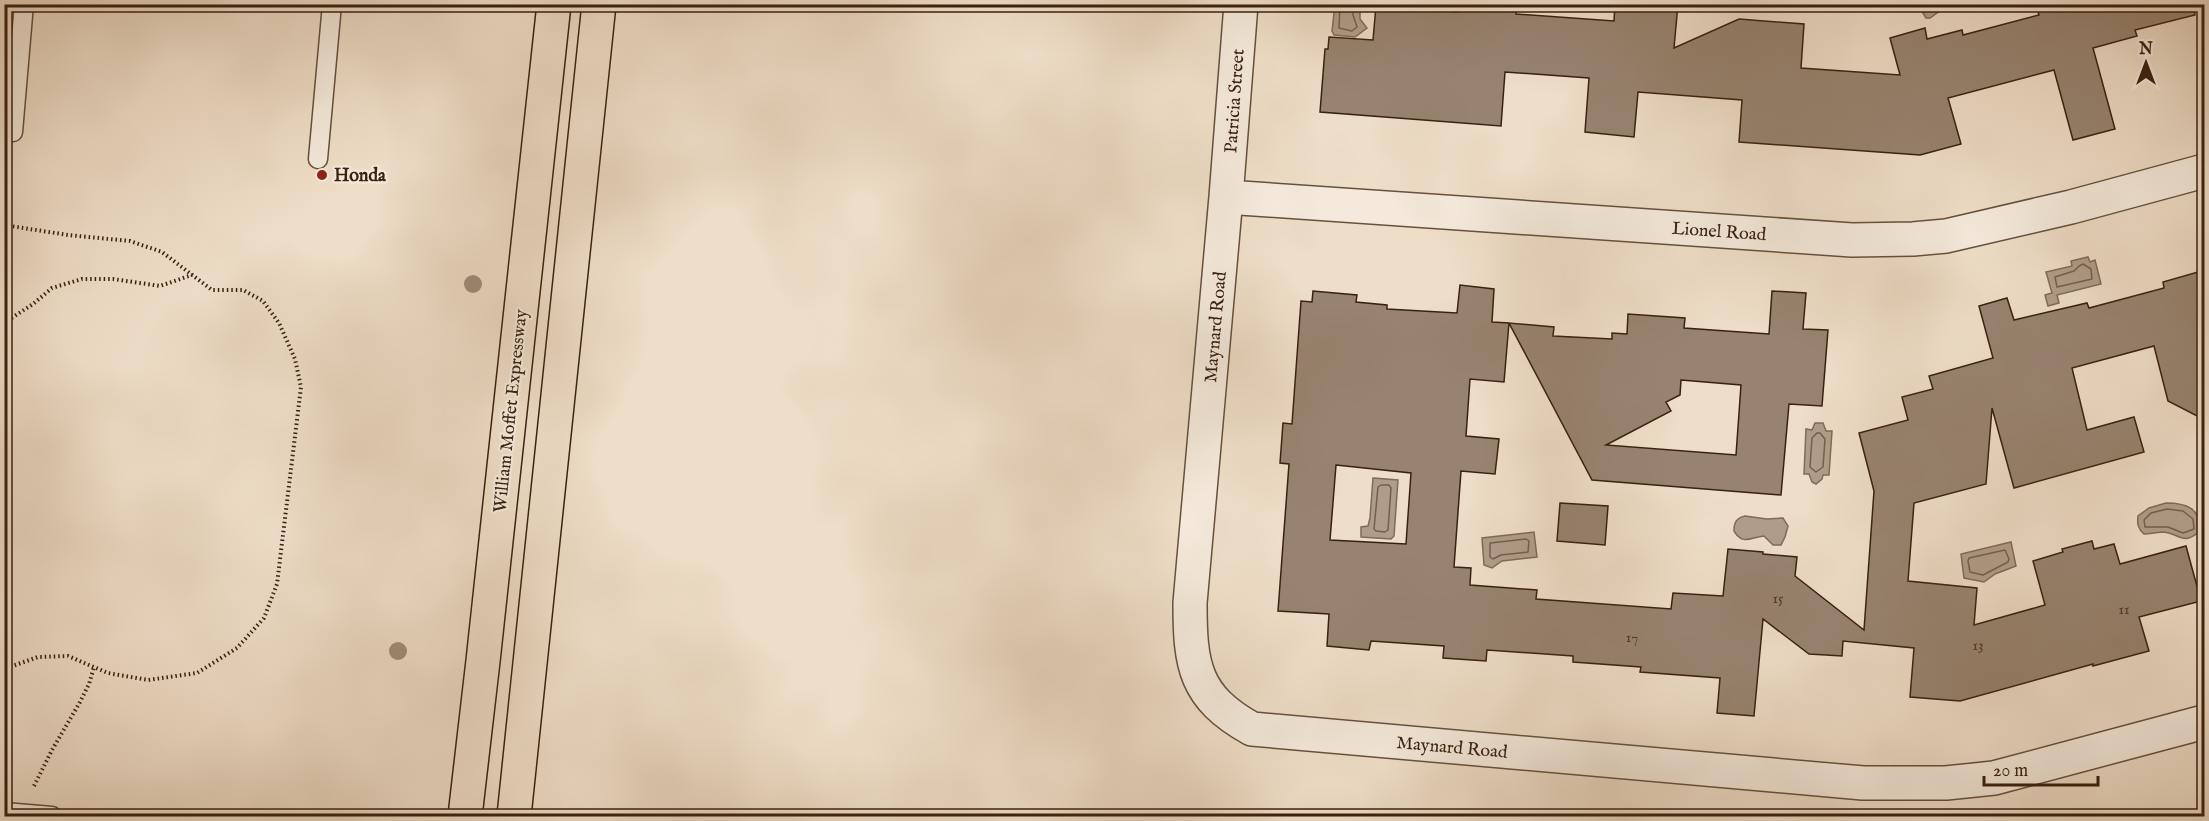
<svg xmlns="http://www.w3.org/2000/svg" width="2209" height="821" font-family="'IM FELL English',serif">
<rect width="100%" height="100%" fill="#eeddc7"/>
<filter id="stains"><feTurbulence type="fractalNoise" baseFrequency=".00333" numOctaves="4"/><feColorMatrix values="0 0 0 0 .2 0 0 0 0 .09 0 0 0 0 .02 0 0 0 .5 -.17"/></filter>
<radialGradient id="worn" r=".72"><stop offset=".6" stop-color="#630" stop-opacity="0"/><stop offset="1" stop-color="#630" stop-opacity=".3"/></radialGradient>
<path fill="#b09d89" stroke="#806b59" stroke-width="1.5" d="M1335,4L1360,5V19L1367,28L1355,37L1334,35L1332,31Z
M1928,5V4L1971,5L1963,9L1944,8L1930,18H1926L1923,13Z
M2088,257L2090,262L2095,260L2101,284L2057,295L2059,303L2048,306L2045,295L2052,293L2046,272L2072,266L2071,261Z
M1815,423H1823L1826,431H1832L1829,475H1823L1822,479L1816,484L1812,482L1809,474H1804L1806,429L1812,430Z
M1373,478L1398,480L1394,536L1391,539L1361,537V527L1368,526L1370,518Z
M2166,503C2186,503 2201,508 2200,531C2183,546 2180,534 2164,532C2157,532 2151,534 2144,534C2138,529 2137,524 2138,516L2149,508Z
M1745,516L1767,519L1783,518L1788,526L1785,537L1781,545H1773L1764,536C1751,537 1743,546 1734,531C1734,523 1736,518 1745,516Z
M1534,532L1537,557L1502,561L1492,568L1484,565L1482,538Z
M2011,542L2016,566L1995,574L1984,582L1964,578L1961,554Z"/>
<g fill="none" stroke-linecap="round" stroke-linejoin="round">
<path stroke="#745f4d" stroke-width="1.5" d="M1340,4L1339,28L1352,31L1357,27L1353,15L1354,4
M2083,264L2091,269L2092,279L2057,287L2055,277L2074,271L2079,266Z
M1817,433H1820L1825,439L1823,467L1816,472L1810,467L1812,438Z
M1381,485H1389L1391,488L1388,530L1385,532L1376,531L1374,529L1378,487Z
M2167,509L2183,511L2193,519L2194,529L2183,533L2168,527H2145L2144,520L2151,513Z
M1526,539L1529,541L1528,552L1501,555L1493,559L1490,557V543Z
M2005,550L2009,559L2008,562L1983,575L1970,572L1968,561L1969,558Z"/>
</g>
<path fill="#978370" stroke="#392111" stroke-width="1.5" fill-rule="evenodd" d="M1459,4H1517L1516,14L1614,21L1615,4H1678L1674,48L1739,19L1804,24L1801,68L1900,75L1890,38L1925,28L1927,39L1962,30L1963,35L2039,15L2036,4H2193L2195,15L2135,30L2137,36L2093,48L2115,129L2073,140L2054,70L1948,98L1961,144L1920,155L1739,142L1742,100L1638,92L1634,137L1585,132L1589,78L1505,72L1501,126L1320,112L1325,49H1328L1329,37L1373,40L1376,6L1458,12Z
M2205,270V420L2168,401L2154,346L2072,368L2087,430L2134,417L2144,452L2014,488L1992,408L1986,484L1914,503L1908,581L1977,588L1974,625L2045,605L2033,561L2063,552L2062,549L2092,541L2094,549L2114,544L2120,564L2186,546L2201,601L2139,617L2149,651L2093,666V664L1960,701L1910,697L1914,648L1843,641L1842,656L1809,654L1763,619L1754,716L1717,713L1720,678L1640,672L1641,667L1573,662V656L1487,650L1486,661L1443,658L1444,646L1371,641L1369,650L1327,646L1329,614L1278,611L1289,464L1280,463L1283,423L1292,424L1301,301L1312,302L1313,291L1357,295L1356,302L1387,305V309L1457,313L1460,285L1494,289L1492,322L1509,323L1504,382L1470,379L1466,436L1499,439L1495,474L1461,471L1454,567L1471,568L1470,585L1537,590L1536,599L1671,609L1673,593L1723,596L1728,549L1763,552V554L1797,557L1795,576L1864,630L1874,491L1859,433L1908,420L1902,397L1933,389L1929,376L1993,358L1979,306L2007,298L2014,320L2087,303L2089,308L2164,288L2163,282ZM1336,465L1411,473L1406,544L1330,540Z
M1772,291L1806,293L1803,329L1828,330L1822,406L1789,404L1781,495L1592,480L1509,323L1554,327L1553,336L1612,339V333L1627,334L1628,314L1685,318L1684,328L1769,334ZM1681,380L1741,385L1736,455L1606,445L1671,411L1666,402L1680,395Z
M1560,503L1608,506L1605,545L1557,541Z"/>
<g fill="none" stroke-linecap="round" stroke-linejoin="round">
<g stroke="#66503e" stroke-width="21">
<path id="service" d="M13,132L24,4
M318,159L332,4
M4,812L52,816"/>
</g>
<g stroke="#66503e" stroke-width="36">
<path id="minor" d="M1241,4L1226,197L1190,603C1190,665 1194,697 1252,729L1863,783H1946L1994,778L2204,722
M1226,197L1852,240L1913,239L1946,236L2071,207L2204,171"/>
</g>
<g stroke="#392111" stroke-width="36">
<path id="primary" d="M465,816L483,661L554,4
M514,816L599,4"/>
</g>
<path stroke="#392111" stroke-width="4" stroke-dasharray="1.5 3" stroke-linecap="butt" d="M4,225L68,235L130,241L162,252L212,290H243L263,301L279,323L295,359L301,387L277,584L264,618L237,648L197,673L148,680L108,673L68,656L38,657L4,669
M4,323L33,304L52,288L82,279H113L160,286L192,275
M34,786L52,750L80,702L89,684L94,667"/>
<use href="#service" stroke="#f4e9db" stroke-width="18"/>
<use href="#minor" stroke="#f4e9db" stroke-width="33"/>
<use href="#primary" stroke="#eeddc7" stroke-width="33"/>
</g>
<g fill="#9f8b78">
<circle cx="473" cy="284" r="9"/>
<circle cx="398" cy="651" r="9"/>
</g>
<circle fill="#8f2418" stroke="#f4e9db" stroke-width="2" cx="322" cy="175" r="6"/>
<g text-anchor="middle" stroke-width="4.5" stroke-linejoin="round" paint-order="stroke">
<g font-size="15" fill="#503a29">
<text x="1778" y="603">15</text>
<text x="2124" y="614">11</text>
<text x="1632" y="642">17</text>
<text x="1978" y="650">13</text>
</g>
<g font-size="18" fill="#392111" stroke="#f4e9db">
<text transform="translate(1234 101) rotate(-86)" y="6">Patricia Street</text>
<text transform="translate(1719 231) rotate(4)" y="6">Lionel Road</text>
<text transform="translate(1215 327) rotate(-85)" y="6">Maynard Road</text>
<text transform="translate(510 411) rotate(-84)" y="6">William Moffet Expressway</text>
<text transform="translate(1452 747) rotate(5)" y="6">Maynard Road</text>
</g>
<g font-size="18" font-weight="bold" fill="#392111" stroke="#f4e9db" text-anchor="start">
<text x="334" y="181">Honda</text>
</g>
</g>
<rect width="2209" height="821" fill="none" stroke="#eeddc7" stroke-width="24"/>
<rect x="6" y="6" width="2197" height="809" fill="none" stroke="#392111" stroke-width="3"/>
<rect x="12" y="12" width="2185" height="797" fill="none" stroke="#392111" stroke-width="1.5"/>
<g transform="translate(2146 63)" stroke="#f4e9db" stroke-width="4.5" paint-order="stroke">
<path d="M0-4.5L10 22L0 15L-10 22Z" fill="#392111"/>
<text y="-9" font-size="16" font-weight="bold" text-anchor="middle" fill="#392111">N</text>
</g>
<path d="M1984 776v9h114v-9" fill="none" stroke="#392111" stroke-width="3"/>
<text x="1993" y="776" font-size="18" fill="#392111" stroke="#f4e9db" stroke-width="4.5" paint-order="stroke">20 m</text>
<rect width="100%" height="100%" filter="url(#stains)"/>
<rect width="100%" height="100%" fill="url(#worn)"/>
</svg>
